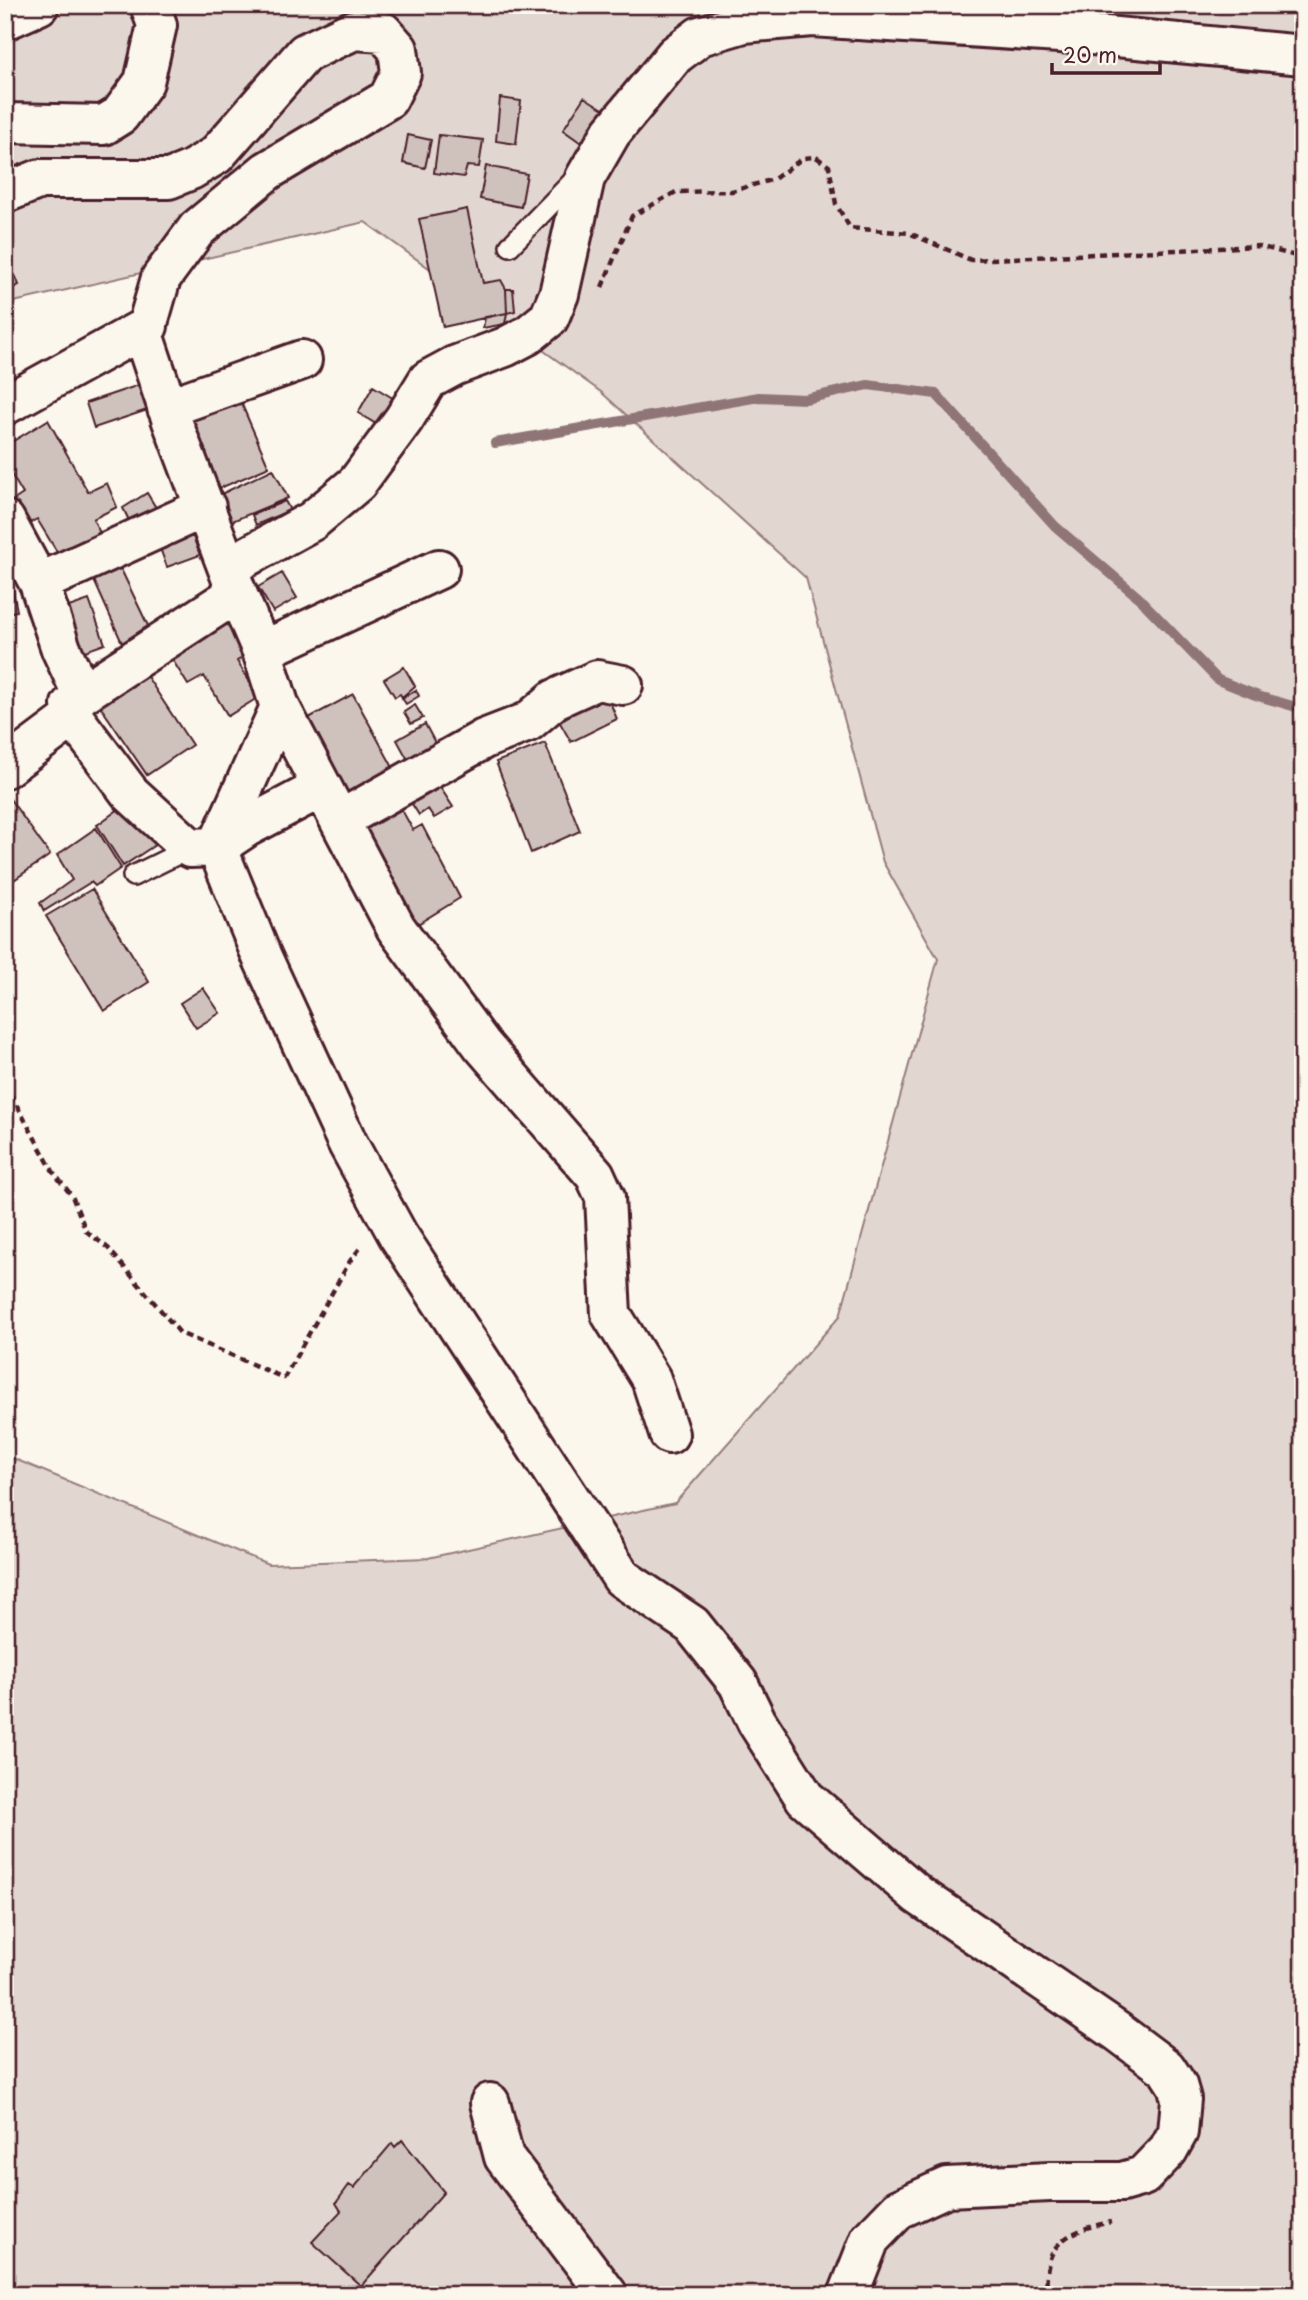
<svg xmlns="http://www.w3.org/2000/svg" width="1308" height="2300" font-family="'Playpen Sans',sans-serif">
<rect width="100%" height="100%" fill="#fbf7ec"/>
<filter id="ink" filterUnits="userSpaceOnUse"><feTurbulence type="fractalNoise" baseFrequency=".0143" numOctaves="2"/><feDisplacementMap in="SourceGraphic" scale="14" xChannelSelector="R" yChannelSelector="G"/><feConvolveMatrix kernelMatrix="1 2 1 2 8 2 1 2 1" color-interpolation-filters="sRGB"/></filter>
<g filter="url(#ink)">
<path fill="#e2d7d0" stroke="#967b7e" stroke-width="2" d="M5,5H1303V2295H5V1455L268,1564L428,1558L675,1503L840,1316L938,959L883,862L806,578L601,392L365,222L5,304Z"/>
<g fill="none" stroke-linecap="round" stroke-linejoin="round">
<path stroke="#907477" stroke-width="10" d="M495,443L759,397L805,399L868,385L936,394L1055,526L1138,597L1218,680L1258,696L1303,709"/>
</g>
<path fill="#cfc2bc" stroke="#4a1f2b" stroke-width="2" d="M584,97L608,112L587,147L563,130Z
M500,98L521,101L516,144L496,141Z
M408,135L431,140L425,168L403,163Z
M439,135L483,140L479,167L467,166L464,177L434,173Z
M486,166L527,174L521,207L480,199Z
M467,209L483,283L501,280L506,289L507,313L443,327L419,219Z
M16,277L19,285L7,291L5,282Z
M506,289H513L515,311L507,313Z
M507,313L505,324L483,328L485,317Z
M142,384L150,409L94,428L86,403Z
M373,386L396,400L381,427L358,413Z
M239,398L269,467L218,489L187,420Z
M48,420L88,492L107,483L117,507L93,519L104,541L65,565L37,519L25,526L11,502L23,494L5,464V446Z
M273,469L288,498L230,522L219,495Z
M147,493L161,516L134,531L123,508Z
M285,501L290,510L256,525L252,515Z
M191,531L200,555L167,567L158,543Z
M118,563L151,632L123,645L92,576Z
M282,573L297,598L273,612L258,587Z
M10,575L17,611L7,613L5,576Z
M89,600L105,644L77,654L60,610Z
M225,616L248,654L237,661L259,697L228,716L204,676L188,685L167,651Z
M404,667L415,686L402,697L400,694L395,697L384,679Z
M144,672L192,745L147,775L98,703Z
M416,690L419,696L406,704L402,698Z
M353,694L396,773L350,799L307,719Z
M607,695L617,719L571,742L559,721Z
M415,705L423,718L411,724L404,712Z
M425,724L441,754L413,769L397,740Z
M545,743L580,831L531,853L496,762Z
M434,778L453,807L434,818L428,809L419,815L405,793Z
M5,792L50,855L5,886Z
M130,801L158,843L123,866L97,825Z
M398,803L413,830L422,825L460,898L416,925L359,828Z
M96,828L121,868L95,886L91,882L44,911L40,903L72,880L57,855Z
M92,889L149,982L104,1011L46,916Z
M203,988L220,1013L196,1028L180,1003Z
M402,2140L444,2192L361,2286L312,2242L341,2211L336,2203L349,2185L354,2188L392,2143L395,2147Z"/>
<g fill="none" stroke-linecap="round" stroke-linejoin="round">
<g stroke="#4a1f2b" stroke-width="24">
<path id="service" d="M510,246L580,174
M133,876L190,848"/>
</g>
<g stroke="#4a1f2b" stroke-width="44">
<path id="minor" d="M5,20L39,5
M5,123L104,125L120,115L144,82L157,25L150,5
M5,193L40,179H169L191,170L216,155L305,53L354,30L383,32L398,49L401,73L388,99L267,171L197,229L161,278L144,337L172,421L237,593L262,651L280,707L217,847L262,957L348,1144L398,1235L622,1578L692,1625L738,1683L757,1722L805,1798L918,1895L1118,2032L1166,2068L1177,2085L1181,2099L1178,2132L1168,2150L1143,2176L1122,2182H1050L947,2187L899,2209L870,2239L848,2295
M5,405L148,326
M167,408L302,360
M5,520L39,583L61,649L82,694
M228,567L312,521L357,483L404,419L428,380L454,366L505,347L528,335L549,318L559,294L585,178L611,133L675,55L700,36L744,23L812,17L1106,36L1303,55
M39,583L206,507
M237,593L82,694L71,705L73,717L130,793L190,848L217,847L247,827L321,788
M262,651L439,569
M280,707L396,928L482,1045L595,1175L605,1197L611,1314L651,1379L669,1434
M5,768L73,717
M340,820L484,739L528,722L555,699L597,680L623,685
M490,2103L504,2157L608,2295"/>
</g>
<path stroke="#4a1f2b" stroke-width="4.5" stroke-dasharray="7 5" stroke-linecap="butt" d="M602,287L632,216L676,192L732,191L774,179L803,158L816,157L829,166L836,204L850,228L909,233L971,260L1259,246L1303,258
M5,1084L54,1173L72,1196L86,1231L108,1248L180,1333L284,1378L350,1261L361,1247
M1046,2295C1047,2284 1046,2272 1049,2262C1056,2234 1087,2227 1111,2222"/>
<use href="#service" stroke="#fbf7ec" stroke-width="19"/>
<use href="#minor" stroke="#fbf7ec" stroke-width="38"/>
</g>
</g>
<rect width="1308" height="2300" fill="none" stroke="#fbf7ec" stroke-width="28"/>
<rect x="14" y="14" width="1280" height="2272" fill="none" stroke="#4a1f2b" stroke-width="2.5" filter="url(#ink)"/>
<path d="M1052 63v10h108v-10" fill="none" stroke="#4a1f2b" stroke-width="3.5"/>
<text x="1063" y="63" font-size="21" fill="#4a1f2b" stroke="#fbf7ec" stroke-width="5" paint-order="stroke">20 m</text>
</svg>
